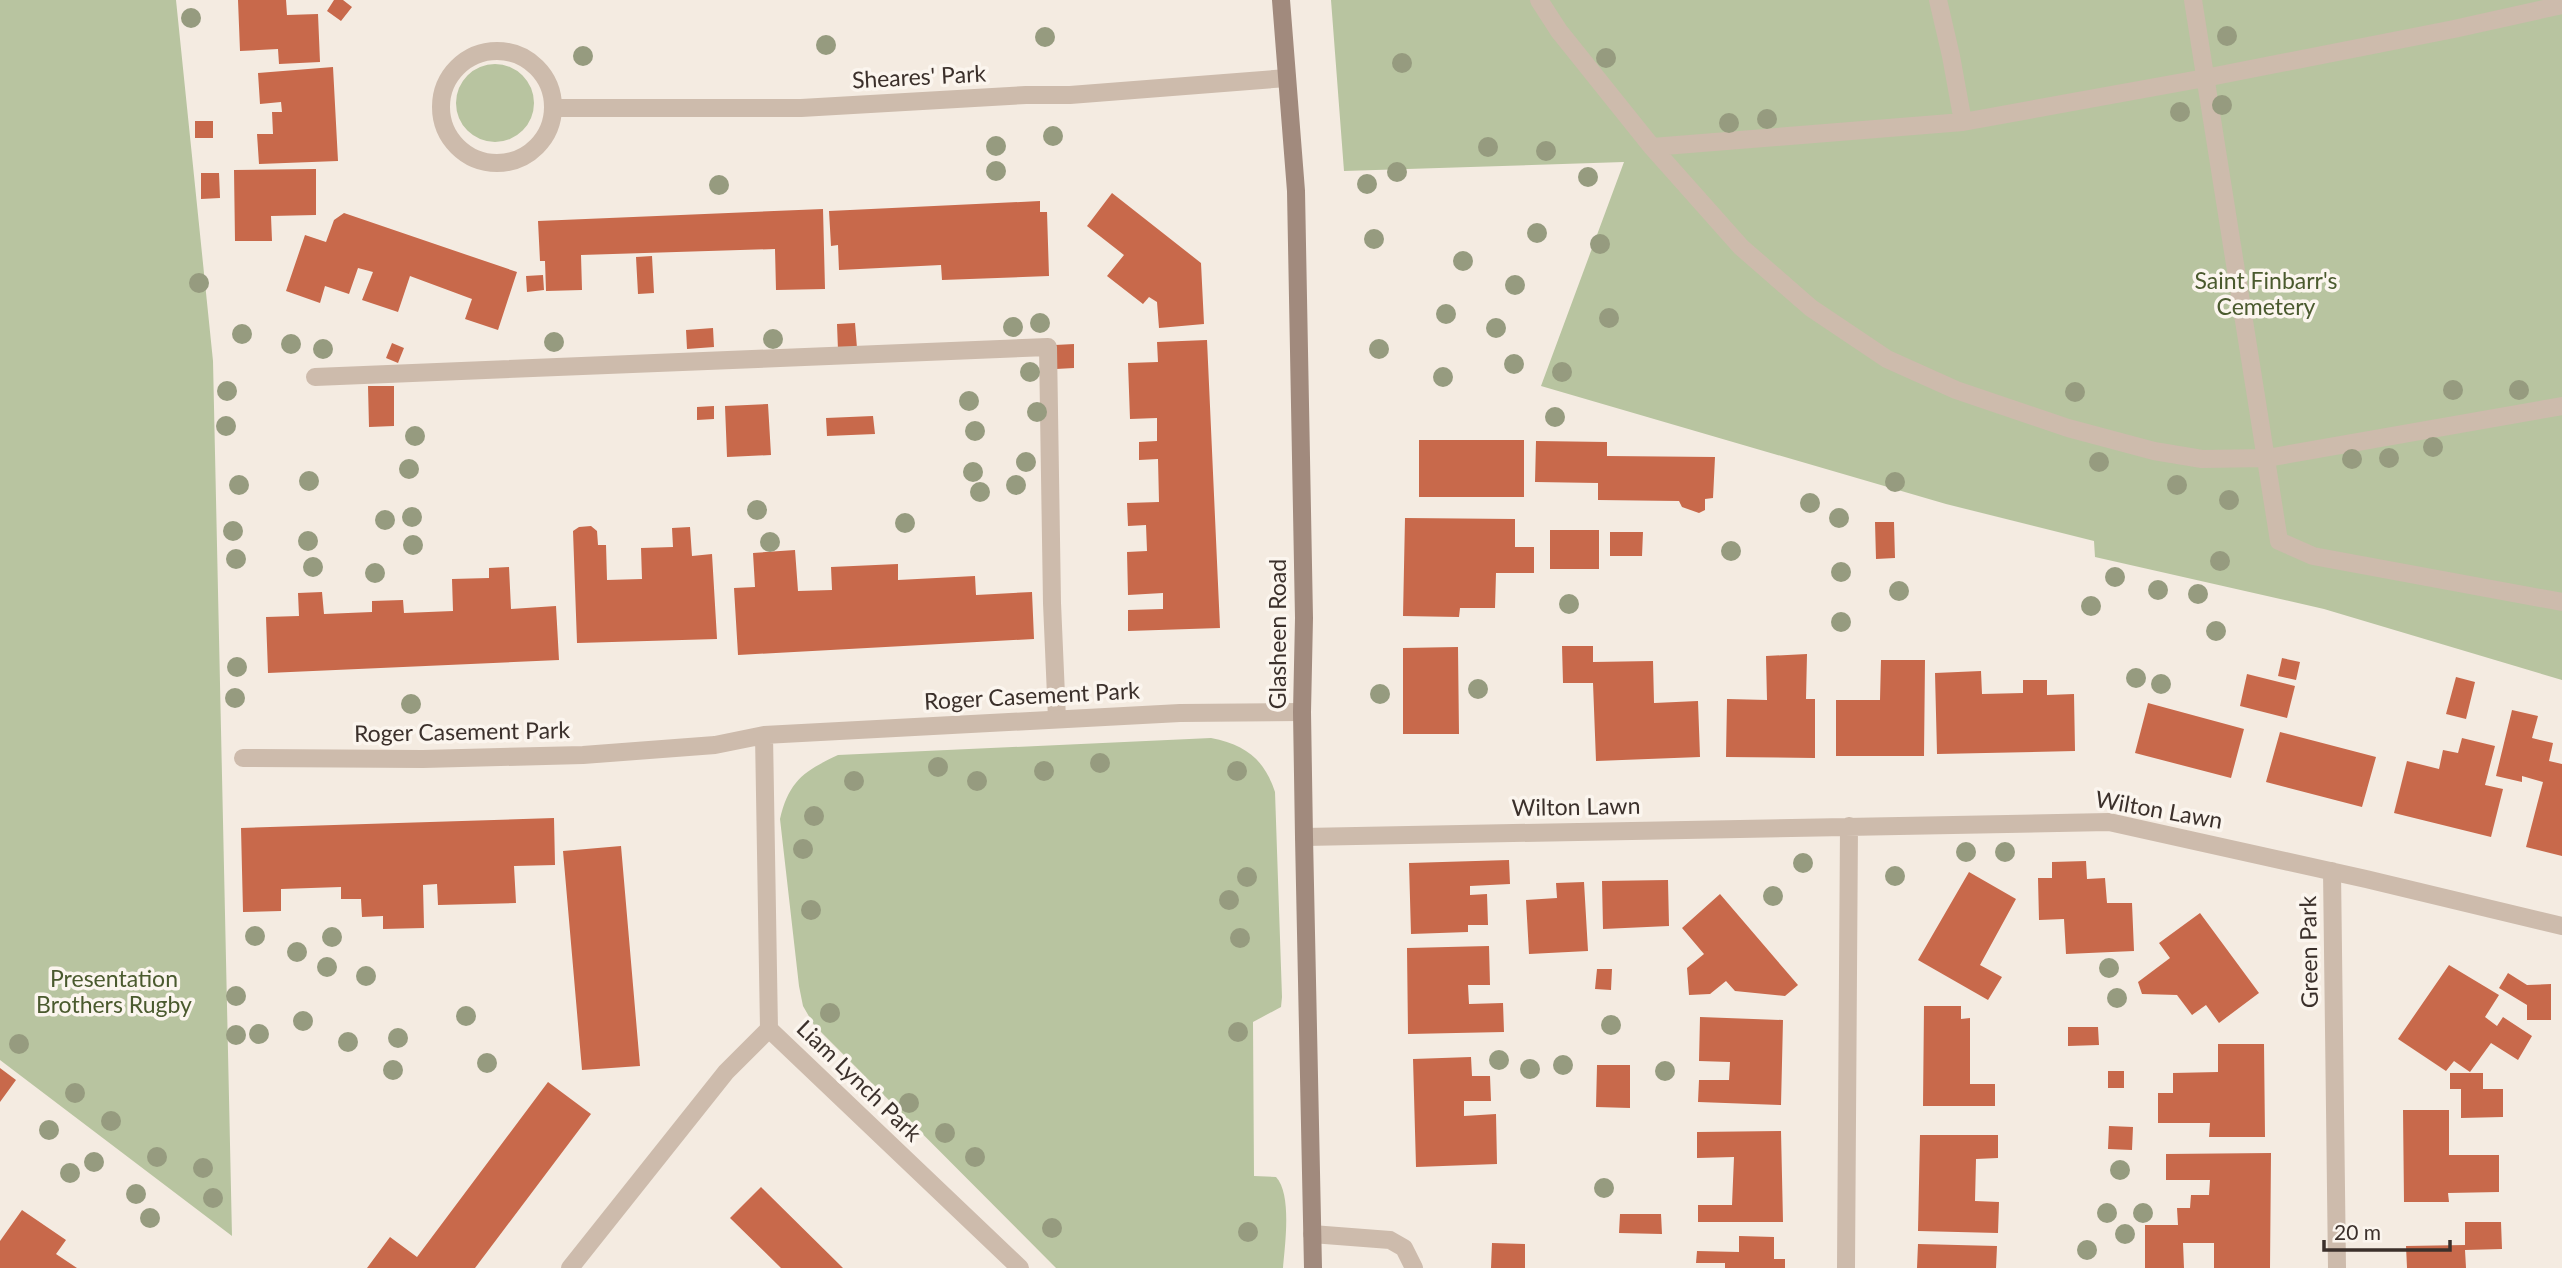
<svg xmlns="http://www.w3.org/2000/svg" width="2562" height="1268" font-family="Lato,sans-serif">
<rect width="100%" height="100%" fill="#f4ebe1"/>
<path fill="#b8c4a0" d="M0,0H176L213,361L232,1236L0,1060Z
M1331,0H2562V680L2324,609L2095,557L2094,541L1946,504L1541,386L1624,162L1344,171Z
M456 103a39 39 0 1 1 78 0a39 39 0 1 1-78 0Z
M1211,738C1246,745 1264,759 1275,792L1282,997L1281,1007L1253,1022L1254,1176L1276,1177C1292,1194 1285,1244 1283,1268H1056L814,1025L803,1006L799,986L780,819C789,781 804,771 838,755Z"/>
<path fill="#c8694b" d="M238,0H286L287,15L318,14L320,62L279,64L278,49L240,51Z
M334,0H343L352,7L341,21L327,11Z
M333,67L338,161L259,164L257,134H273L272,112H282L281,102L260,104L258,73Z
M195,121H213V138H195Z
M316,169V215L271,216L272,241H235L234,170Z
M201,173H219L220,198L201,199Z
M1112,193L1201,263L1204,324L1159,328L1157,302L1149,297L1143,304L1107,276L1124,255L1087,226Z
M1040,201V212H1047L1049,276L942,280L941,265L839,270L838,245L831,246L829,211Z
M823,209L825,289L776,290L775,249L581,255L582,290L546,291L545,261H540L538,221Z
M344,213L517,272L498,330L465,319L472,299L410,276L398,312L362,300L373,272L358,268L349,294L325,286L320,303L286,291L305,235L326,242L334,220Z
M652,256L654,293L638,294L636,257Z
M543,275L544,290L527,292L526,276Z
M855,323L857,348L838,350L837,324Z
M713,328L714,347L687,349L686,330Z
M1207,340L1220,628L1128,631V610L1163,609V593L1128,595L1127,552L1147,551L1146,525L1128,526L1127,503L1159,502L1158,459L1139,460V442L1157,441V418L1130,419L1128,363L1158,362L1157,342Z
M392,343L404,348L398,363L386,358Z
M1074,344V368L1056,369L1055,345Z
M368,386H394V426L369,427Z
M768,404L771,455L727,457L725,406Z
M714,406V419L697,420V407Z
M873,416L875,434L827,436L826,418Z
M1419,440H1524V497H1419Z
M1536,441L1607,442V456L1715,457L1713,498L1705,499V510L1699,513L1682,507L1679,501L1598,500V483L1535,482Z
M1405,518L1515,519V547H1534V573H1496L1495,608H1460L1459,617L1403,616Z
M1875,522H1894L1895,558L1876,559Z
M591,526L597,531L598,545H606L607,580L642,579L641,548L673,547L672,528L690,527L692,556L712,554L717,639L577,643L573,531L579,527Z
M1550,530H1599V569H1550Z
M1610,532H1643L1642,556H1610Z
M795,550L798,591L832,590L831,567L898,564V580L975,576L976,595L1032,592L1034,639L738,655L734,588L755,587L753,553Z
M509,567L511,609L556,606L559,660L268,673L266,617L299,616L298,593L322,592L324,614L372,612V601L403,600L404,613L453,611L452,579L489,578V568Z
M1562,646H1593V662L1653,661L1654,703L1698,701L1700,757L1596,761L1593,683H1563Z
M1458,647L1459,734H1403V648Z
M1807,654L1806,699H1815V758L1726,757L1727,699L1767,700L1766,656Z
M2282,658L2300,662L2296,680L2278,676Z
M1881,660H1925L1924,756H1836V700H1880Z
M1981,671L1982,694L2023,693V680H2047V695L2074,694L2075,751L1937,754L1935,673Z
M2247,674L2295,686L2287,718L2240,706Z
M2456,677L2475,682L2466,719L2446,714Z
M2148,703L2244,729L2231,778L2135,753Z
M2512,710L2538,716L2532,738L2553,743L2549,761L2562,764V856L2526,847L2543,782L2522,776V782L2496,776Z
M2280,732L2376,757L2362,807L2266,782Z
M2462,738L2495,746L2485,785L2503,789L2491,837L2394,813L2407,761L2439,769L2443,750L2458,753Z
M554,818L555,865L514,866L516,903L438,905L437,884L423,885L424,928L383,929V916L362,917L361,899H341V887L281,889V911L243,912L241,828Z
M621,846L640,1066L582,1070L563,851Z
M1509,860L1510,884L1470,886V895L1487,894L1488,925H1468V932L1411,934L1409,863Z
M2086,861L2087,879L2105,878L2107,903H2132L2134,951L2066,954L2064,919L2039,920L2038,878H2052V862Z
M1969,872L2016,899L1980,965L2002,977L1988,1000L1918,960Z
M1668,880L1669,926L1603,929L1602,881Z
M1584,882L1588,951L1529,954L1526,900L1557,898L1556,883Z
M1720,894L1798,985L1785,996L1735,991L1726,981L1710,994L1689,995L1687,968L1704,954L1682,928Z
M2200,913L2259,993L2219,1023L2206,1005L2192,1015L2177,995L2142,994L2138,982L2170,958L2159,943Z
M1489,946L1490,985H1468L1469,1004L1503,1003L1504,1032L1408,1034L1407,948Z
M2449,965L2499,995L2485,1017L2497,1026L2503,1017L2532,1036L2518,1060L2491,1043L2470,1072L2454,1061L2446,1071L2398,1039Z
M1597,969H1612L1611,990L1595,989Z
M2508,973L2527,985L2551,984V1020H2527V1005L2499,988Z
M1924,1006H1961V1019L1970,1018V1084H1995V1106H1923Z
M1700,1017L1783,1020L1781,1105L1698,1102L1699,1080H1729L1730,1062L1699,1061Z
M2068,1027H2098L2099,1045L2068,1046Z
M2218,1044H2264L2265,1137H2209L2210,1123H2158V1093H2173V1073L2218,1072Z
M1471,1057L1472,1076H1490L1491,1101H1464V1116L1496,1114L1497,1164L1416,1167L1413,1059Z
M1597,1065H1630V1108L1596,1107Z
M0,1068L16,1080L0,1102Z
M2108,1071H2124V1088H2108Z
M2450,1073H2483V1089H2503V1117L2461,1118V1089H2450Z
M548,1082L591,1114L475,1268H367L390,1237L417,1257Z
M2403,1110H2449V1155H2499V1192L2448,1193L2449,1202H2404Z
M2109,1126L2133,1127L2132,1150L2108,1149Z
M1781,1131L1783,1222H1698V1205H1732L1734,1157L1697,1158V1132Z
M1920,1135H1998V1158L1976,1159L1975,1201L1999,1202L1998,1233L1918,1231Z
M2271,1153L2270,1268H2214V1243H2183L2184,1268H2145V1225H2178L2177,1208H2190L2191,1195H2209L2210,1180H2166V1154Z
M761,1187L843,1268H781L730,1218Z
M22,1210L66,1240L56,1254L77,1268H0V1241Z
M1620,1214H1661L1662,1234L1619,1233Z
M2465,1222H2501L2502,1249L2465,1250L2466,1268H2407L2406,1246L2465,1245Z
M1739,1236L1774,1237V1259H1785V1268H1725V1263H1696L1697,1251L1739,1252Z
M1492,1243L1525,1244V1268H1491Z
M1918,1244L1997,1246L1996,1268H1917Z"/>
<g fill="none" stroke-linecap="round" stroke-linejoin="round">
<path stroke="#cdbbac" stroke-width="18" d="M1539,0L1559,31L1652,147L1963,122L2205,78L2454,29L2562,5
M1938,0L1951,56L1963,122
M2193,0L2279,541L2313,556L2562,602
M1652,147L1741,247L1811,308L1887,359L1956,390L2068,428L2154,451L2202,459L2267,458L2562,406
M315,377L1048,347L1052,603L1057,719
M1312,1234L1390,1240L1404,1248L1414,1268"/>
<path stroke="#cdbbac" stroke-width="18" d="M441 107a56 56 0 1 1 112 0a56 56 0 1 1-112 0Z
M554,108H801L1026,95H1070L1287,78
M764,735L769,1029
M243,758L423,759L583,755L715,745L764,735L1180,713L1302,712
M1304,837L2109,822L2366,879L2562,926
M2332,871L2337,1268
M570,1268L726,1072L769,1029L1020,1268
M1846,1268L1849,826"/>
<path stroke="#a18a7d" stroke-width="18" d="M1281,0L1296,191L1304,618L1302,712L1304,837L1313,1268"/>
</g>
<g fill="#969b7f">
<circle cx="191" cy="18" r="10"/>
<circle cx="2227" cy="36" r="10"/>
<circle cx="1045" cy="37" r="10"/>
<circle cx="826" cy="45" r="10"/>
<circle cx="583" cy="56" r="10"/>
<circle cx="1606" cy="58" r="10"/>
<circle cx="1402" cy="63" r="10"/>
<circle cx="2222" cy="105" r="10"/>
<circle cx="2180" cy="112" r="10"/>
<circle cx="1767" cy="119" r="10"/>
<circle cx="1729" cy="123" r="10"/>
<circle cx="1053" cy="136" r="10"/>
<circle cx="996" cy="146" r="10"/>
<circle cx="1488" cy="147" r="10"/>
<circle cx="1546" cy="151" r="10"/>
<circle cx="996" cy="171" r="10"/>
<circle cx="1397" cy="172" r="10"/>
<circle cx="1588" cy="177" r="10"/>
<circle cx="1367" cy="184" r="10"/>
<circle cx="719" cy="185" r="10"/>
<circle cx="1537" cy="233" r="10"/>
<circle cx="1374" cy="239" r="10"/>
<circle cx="1600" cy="244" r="10"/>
<circle cx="1463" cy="261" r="10"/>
<circle cx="199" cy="283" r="10"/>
<circle cx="1515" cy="285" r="10"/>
<circle cx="1446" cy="314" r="10"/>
<circle cx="1609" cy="318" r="10"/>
<circle cx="1040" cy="323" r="10"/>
<circle cx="1013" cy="327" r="10"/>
<circle cx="1496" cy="328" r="10"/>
<circle cx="242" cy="334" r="10"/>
<circle cx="773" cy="339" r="10"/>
<circle cx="554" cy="342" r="10"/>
<circle cx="291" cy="344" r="10"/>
<circle cx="323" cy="349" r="10"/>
<circle cx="1379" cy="349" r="10"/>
<circle cx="1514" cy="364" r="10"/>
<circle cx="1030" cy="372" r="10"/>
<circle cx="1562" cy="372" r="10"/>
<circle cx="1443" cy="377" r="10"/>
<circle cx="2453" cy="390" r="10"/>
<circle cx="2519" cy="390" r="10"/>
<circle cx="227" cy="391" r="10"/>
<circle cx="2075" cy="392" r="10"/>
<circle cx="969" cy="401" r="10"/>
<circle cx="1037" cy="412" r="10"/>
<circle cx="1555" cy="417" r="10"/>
<circle cx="226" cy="426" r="10"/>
<circle cx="975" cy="431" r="10"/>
<circle cx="415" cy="436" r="10"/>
<circle cx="2433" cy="447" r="10"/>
<circle cx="2389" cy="458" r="10"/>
<circle cx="2352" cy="459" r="10"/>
<circle cx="1026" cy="462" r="10"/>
<circle cx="2099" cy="462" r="10"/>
<circle cx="409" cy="469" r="10"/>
<circle cx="973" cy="472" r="10"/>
<circle cx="309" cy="481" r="10"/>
<circle cx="1895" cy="482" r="10"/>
<circle cx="239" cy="485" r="10"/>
<circle cx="1016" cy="485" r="10"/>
<circle cx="2177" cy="485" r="10"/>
<circle cx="980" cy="492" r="10"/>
<circle cx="2229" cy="500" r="10"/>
<circle cx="1810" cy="503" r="10"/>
<circle cx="757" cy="510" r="10"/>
<circle cx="412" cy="517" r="10"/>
<circle cx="1839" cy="518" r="10"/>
<circle cx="385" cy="520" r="10"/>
<circle cx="905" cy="523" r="10"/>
<circle cx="233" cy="531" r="10"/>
<circle cx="308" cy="541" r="10"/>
<circle cx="770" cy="542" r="10"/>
<circle cx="413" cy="545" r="10"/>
<circle cx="1731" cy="551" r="10"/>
<circle cx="236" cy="559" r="10"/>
<circle cx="2220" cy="561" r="10"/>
<circle cx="313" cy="567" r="10"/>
<circle cx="1841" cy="572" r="10"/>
<circle cx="375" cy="573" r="10"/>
<circle cx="2115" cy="577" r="10"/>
<circle cx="2158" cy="590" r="10"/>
<circle cx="1899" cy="591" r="10"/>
<circle cx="2198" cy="594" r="10"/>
<circle cx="1569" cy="604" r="10"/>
<circle cx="2091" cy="606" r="10"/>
<circle cx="1841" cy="622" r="10"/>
<circle cx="2216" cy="631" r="10"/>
<circle cx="237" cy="667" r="10"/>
<circle cx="2136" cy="678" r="10"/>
<circle cx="2161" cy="684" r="10"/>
<circle cx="1478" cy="689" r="10"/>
<circle cx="1380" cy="694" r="10"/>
<circle cx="235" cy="698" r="10"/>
<circle cx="411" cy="704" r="10"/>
<circle cx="1100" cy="763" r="10"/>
<circle cx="938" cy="767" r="10"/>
<circle cx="1044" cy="771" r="10"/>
<circle cx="1237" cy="771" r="10"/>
<circle cx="854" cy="781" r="10"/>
<circle cx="977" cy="781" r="10"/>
<circle cx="814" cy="816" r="10"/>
<circle cx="803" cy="849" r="10"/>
<circle cx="1966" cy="852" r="10"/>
<circle cx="2005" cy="852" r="10"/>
<circle cx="1803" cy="863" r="10"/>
<circle cx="1895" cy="876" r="10"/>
<circle cx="1247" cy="877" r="10"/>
<circle cx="1773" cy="896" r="10"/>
<circle cx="1229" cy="900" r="10"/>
<circle cx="811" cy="910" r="10"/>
<circle cx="255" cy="936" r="10"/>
<circle cx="332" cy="937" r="10"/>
<circle cx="1240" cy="938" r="10"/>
<circle cx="297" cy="952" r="10"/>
<circle cx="327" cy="967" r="10"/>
<circle cx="2109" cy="968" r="10"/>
<circle cx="366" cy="976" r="10"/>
<circle cx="236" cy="996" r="10"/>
<circle cx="2117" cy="998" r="10"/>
<circle cx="830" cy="1013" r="10"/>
<circle cx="466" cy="1016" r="10"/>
<circle cx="303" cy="1021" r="10"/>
<circle cx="1611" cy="1025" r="10"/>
<circle cx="1238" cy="1032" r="10"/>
<circle cx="259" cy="1034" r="10"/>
<circle cx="236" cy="1035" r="10"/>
<circle cx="398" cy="1038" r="10"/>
<circle cx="348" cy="1042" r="10"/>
<circle cx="19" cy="1044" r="10"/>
<circle cx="1499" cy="1060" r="10"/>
<circle cx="487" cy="1063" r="10"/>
<circle cx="1563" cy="1065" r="10"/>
<circle cx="1530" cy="1069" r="10"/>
<circle cx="393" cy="1070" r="10"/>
<circle cx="1665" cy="1071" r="10"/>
<circle cx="75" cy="1093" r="10"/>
<circle cx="909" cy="1103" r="10"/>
<circle cx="111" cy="1121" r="10"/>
<circle cx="49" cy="1130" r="10"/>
<circle cx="945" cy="1133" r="10"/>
<circle cx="157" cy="1157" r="10"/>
<circle cx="975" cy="1157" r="10"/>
<circle cx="94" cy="1162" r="10"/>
<circle cx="203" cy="1168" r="10"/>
<circle cx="2120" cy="1170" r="10"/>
<circle cx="70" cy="1173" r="10"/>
<circle cx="1604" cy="1188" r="10"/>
<circle cx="136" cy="1194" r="10"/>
<circle cx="213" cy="1198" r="10"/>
<circle cx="2107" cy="1213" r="10"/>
<circle cx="2143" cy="1213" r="10"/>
<circle cx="150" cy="1218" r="10"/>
<circle cx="1052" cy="1228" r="10"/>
<circle cx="1248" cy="1232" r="10"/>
<circle cx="2125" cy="1234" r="10"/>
<circle cx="2087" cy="1250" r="10"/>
</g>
<g text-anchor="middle" stroke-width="7" stroke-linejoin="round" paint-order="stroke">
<g font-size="23" fill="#3b302b" stroke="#fbf5ee">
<text transform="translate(919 77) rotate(-3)" y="8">Sheares' Park</text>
<text transform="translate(1278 634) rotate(-90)" y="8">Glasheen Road</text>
<text transform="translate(1032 696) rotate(-3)" y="8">Roger Casement Park</text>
<text transform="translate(462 732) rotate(-1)" y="8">Roger Casement Park</text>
<text transform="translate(1576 807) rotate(-1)" y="8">Wilton Lawn</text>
<text transform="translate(2159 810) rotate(10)" y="8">Wilton Lawn</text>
<text transform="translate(2309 952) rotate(-91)" y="8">Green Park</text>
<text transform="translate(859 1081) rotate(44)" y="8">Liam Lynch Park</text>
</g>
<g font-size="23" fill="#4a5a2e" stroke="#fbf5ee">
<text x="2266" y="289">Saint Finbarr's<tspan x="2266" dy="26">Cemetery</tspan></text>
<text x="114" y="987">Presentation<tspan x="114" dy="26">Brothers Rugby</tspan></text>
</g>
</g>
<path d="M2324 1240v10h126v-10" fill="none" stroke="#3b302b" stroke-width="3.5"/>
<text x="2334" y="1240" font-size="21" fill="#3b302b" stroke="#fbf5ee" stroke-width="5" paint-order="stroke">20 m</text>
</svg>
